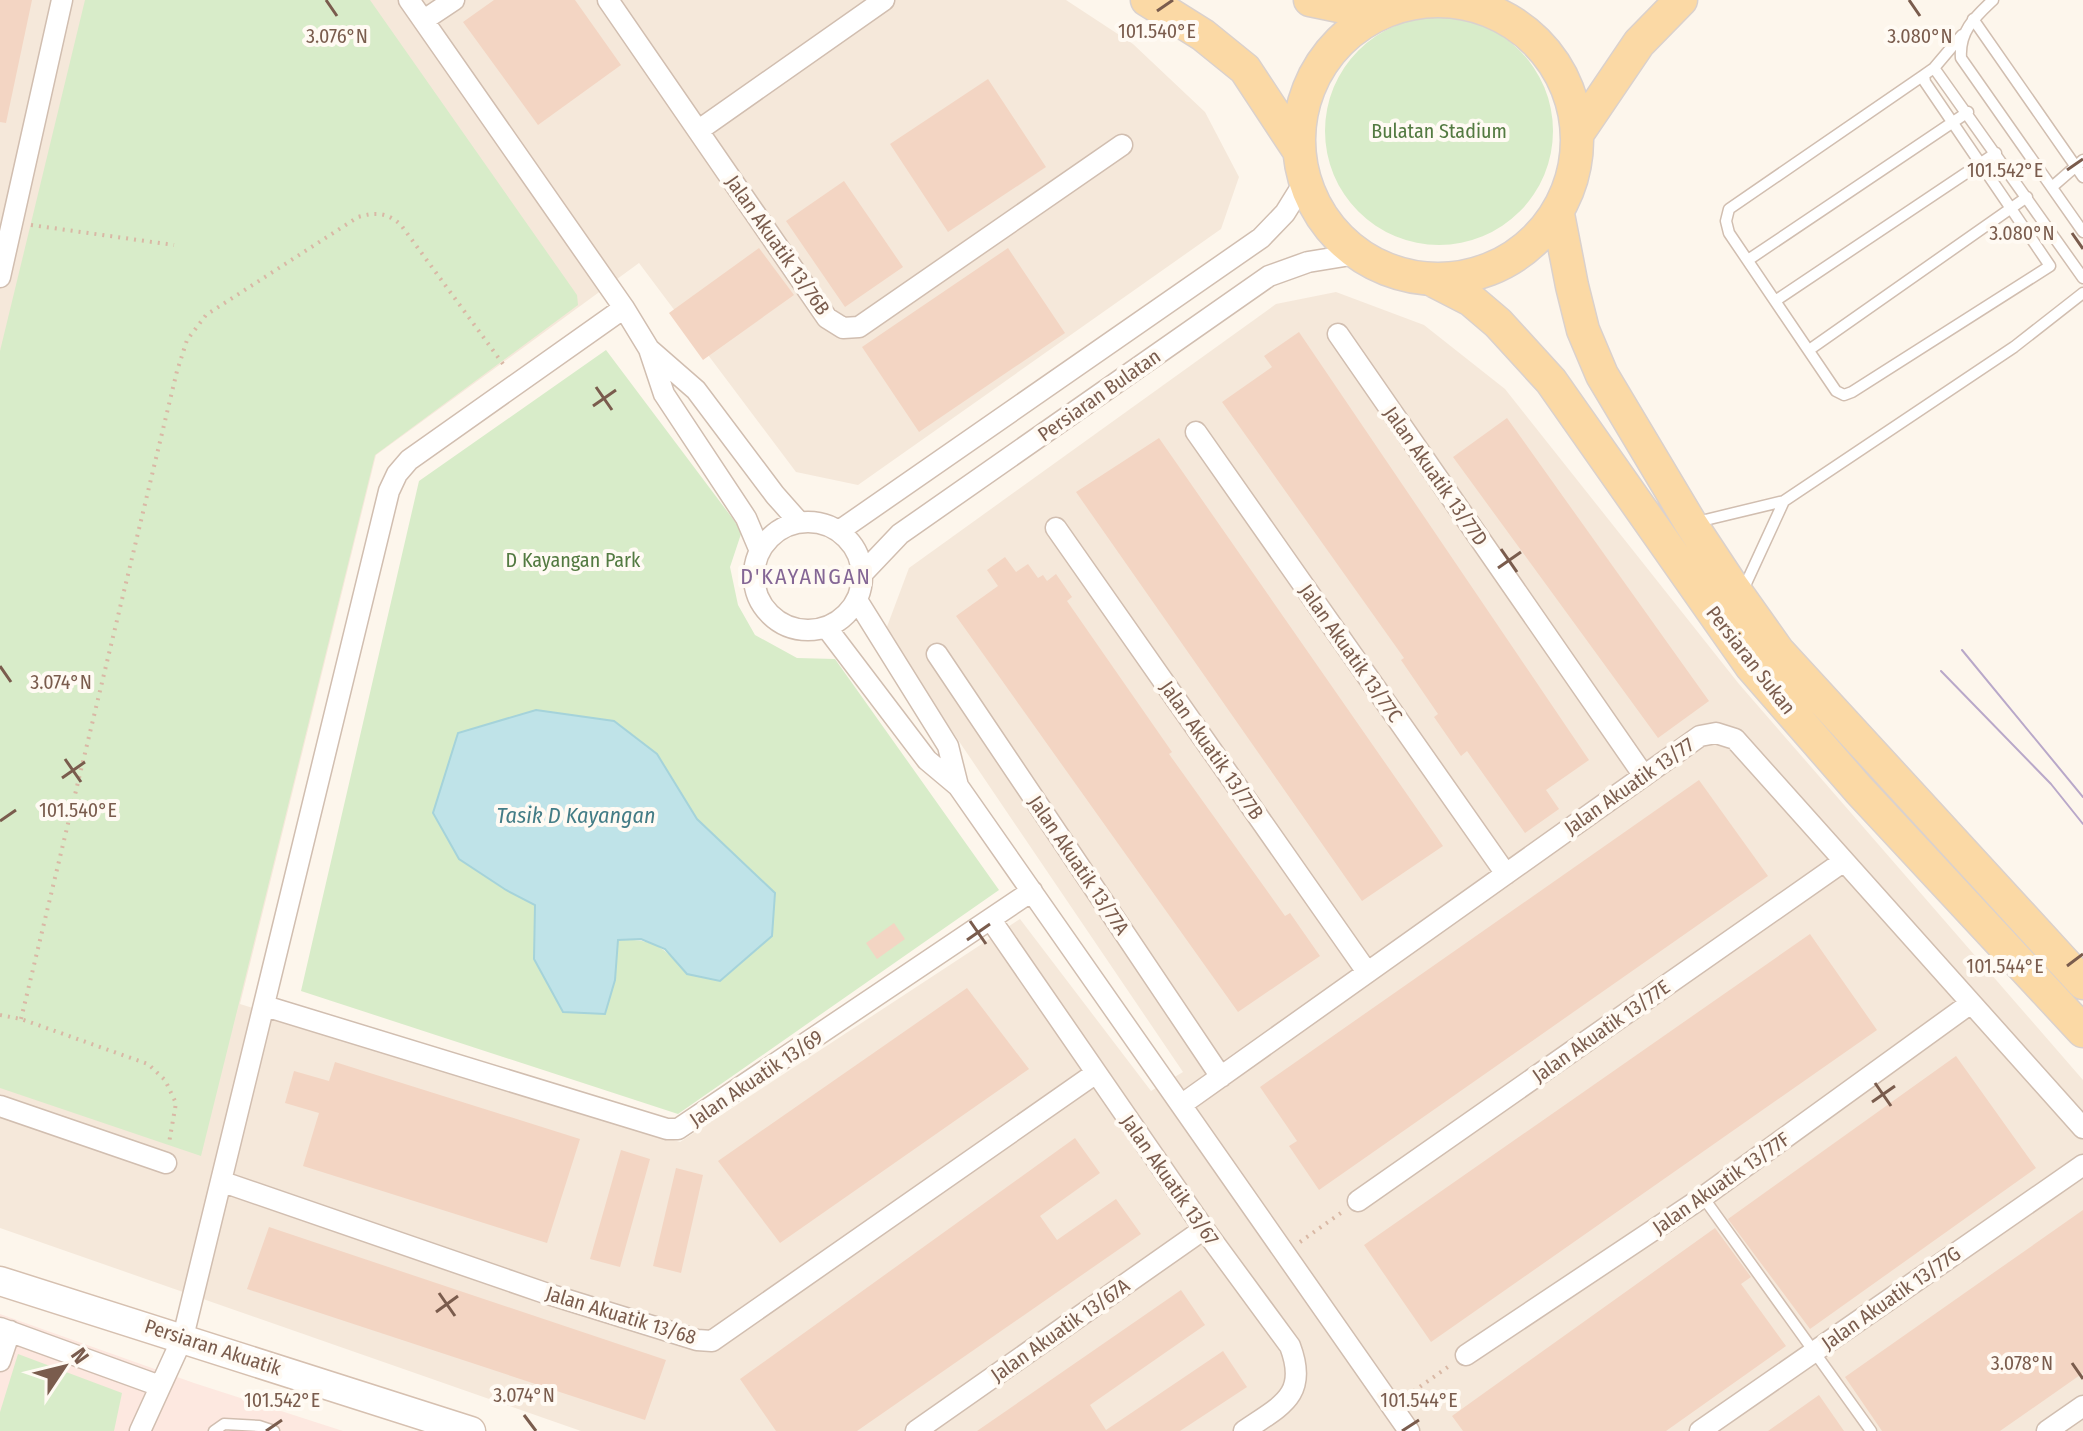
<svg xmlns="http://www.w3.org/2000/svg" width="2083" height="1431" font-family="'Fira Sans Condensed',sans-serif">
<rect width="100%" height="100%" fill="#fdf6ec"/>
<path fill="#f5e8da" d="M0,0H1066L1133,44L1205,112L1239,177L1221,229L858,485L796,472L639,263L376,455L240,1004L680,1142L1020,919L1151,1091L1183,1072L885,632L909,568L1276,304L1336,292L1424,325L1505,389L1739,684L2083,1080V1431H581L0,1228Z"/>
<path fill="#fde8e0" d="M0,1314L194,1383L343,1431H0Z"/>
<path fill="#d8ecc9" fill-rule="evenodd" d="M85,0H370L577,295L578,305L375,455L201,1156L0,1088V351Z
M1325 131a114 114 0 1 1 228 0a114 114 0 1 1-228 0Z
M606,350L742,531L730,567L738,605L755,635L797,658L835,659L999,890L678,1114L301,991L419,481ZM614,721L657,754L697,819L775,893L687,974C664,947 654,938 617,940L615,980L534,959L535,905L506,890L459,859Z
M18,1354L122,1393L114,1431H0V1412Z"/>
<path fill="#bfe3e8" stroke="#a5d3da" stroke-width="2" d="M536,710L614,721L657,754L697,819L775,893L772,936L720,981L687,974L665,949L641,939L618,940L615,980L605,1014L563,1012L534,959L535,905L506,890L459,859L433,813L458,733Z"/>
<path fill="#f3d5c3" d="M0,0H32L6,123L0,122Z
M494,0H575L621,65L538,125L463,22Z
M988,79L1046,167L948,232L890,144Z
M844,181L903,267L845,307L786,221Z
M759,248L794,295L703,360L669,313Z
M1008,248L1065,333L919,432L862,347Z
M1299,332L1589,760L1546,790L1559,809L1525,833L1467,751L1461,756L1434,717L1438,714L1401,660L1404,658L1222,402L1272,367L1264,356Z
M1507,418L1709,701L1658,738L1453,457Z
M1159,438L1443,846L1362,901L1076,492Z
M1005,557L1016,572L1028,564L1038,578L1043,575L1047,581L1056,574L1072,597L1067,601L1172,752L1169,754L1285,916L1290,913L1320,956L1238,1012L956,616L998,586L987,570Z
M1699,780L1768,876L1319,1190L1289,1146L1297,1141L1260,1087Z
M894,923L905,939L877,959L866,943Z
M1810,934L1877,1030L1431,1342L1364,1245Z
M967,988L1029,1069L780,1243L718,1161Z
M1956,1056L2036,1168L1810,1329L1728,1219Z
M335,1062L580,1139L547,1243L303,1166L319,1113L285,1103L294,1071L329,1081Z
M1075,1138L1100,1173L1040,1216L1057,1240L1116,1199L1141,1234L857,1431H776L740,1379Z
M621,1150L650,1159L620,1267L590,1259Z
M676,1168L703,1175L681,1273L653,1266Z
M2083,1210V1373L2000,1431H1882L1845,1377Z
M269,1227L666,1360L645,1420L247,1289Z
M1715,1228L1751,1277L1741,1284L1786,1346L1666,1431H1463L1452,1416Z
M1181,1290L1205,1325L1090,1405L1106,1430L1223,1351L1247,1387L1180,1431H977Z
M1819,1395L1844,1431H1768Z"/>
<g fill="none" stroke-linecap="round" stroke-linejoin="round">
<g stroke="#d1beb0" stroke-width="13">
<path id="lane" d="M1993,0C1975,17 1959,31 1961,58L2083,232
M1973,19L2083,177
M1934,68L1962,35
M1924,75L1729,209L1726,221L1729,233L1836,391L1844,395L1852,392L2050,266L1925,82L1924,75L1934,68L2083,278
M2052,187L2083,160
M1748,260L1968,112
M1775,301L1996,153
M1809,350L2027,197
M1697,522L1784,501L2014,347L2083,293
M1743,590L1784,501
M1703,1197L1871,1431
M214,1431L224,1424L259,1426L274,1431"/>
</g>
<g stroke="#d1beb0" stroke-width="23">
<path id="street" d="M409,0L624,308L649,349L664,394L746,518L760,551
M608,0L827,318L843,328L859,327L1122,145
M424,20L454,0
M699,130L884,0
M0,277L62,0
M1338,334L1644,776
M649,349L696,390L775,495L799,522
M1196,432L1506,874
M754 576a54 54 0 1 1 108 0a54 54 0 1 1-108 0Z
M1056,528L1367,972
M839,531L1261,238L1285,213L1303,184
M862,574L900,534L1269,276L1308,262L1357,254
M857,600L948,746L958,786
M826,627L927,760L958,786L1409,1431
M937,654L1221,1077
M991,920L1204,1229L1290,1346C1309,1396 1280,1406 1244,1431
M265,1006L667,1129H678L1032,891
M1181,1105L1700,736L1716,733L1735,739L2083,1128
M0,1106L166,1163
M223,1182L545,1293L697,1340L712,1341L1096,1073
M1358,1201L1844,861
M0,1328L160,1386
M1466,1355L1703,1197L1971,1003
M0,1361L10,1331
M140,1431L183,1337L389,491L397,474L409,460L624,308
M916,1431L1204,1229
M1700,1431L2083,1165
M2047,1431L2083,1406"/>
</g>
<g stroke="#d6c0b0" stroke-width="31">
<path id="secondary" d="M0,1281L471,1431"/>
</g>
<g stroke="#dad1cd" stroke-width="35">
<path id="primary" d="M1147,0L1203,35L1245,69L1299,151
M1310,0L1378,14
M1299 140a139 139 0 1 1 278 0a139 139 0 1 1-278 0Z
M1578,133L1639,43L1681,0
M1558,214L1572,286L1583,330L1602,375L1691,524L1732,586L1778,651L2083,983
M1434,281L1471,300L1498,323L1551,381L1751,666L1859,790L2083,1031"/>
</g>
<path stroke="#d9b8a5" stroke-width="4" stroke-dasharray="2 6" stroke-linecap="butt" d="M31,225L174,245
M0,1015L21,1019L148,1064L165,1080L176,1103L169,1143
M21,1019L177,371L187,340L206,315L358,217C375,212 387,212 401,225L506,368
M1300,1242L1345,1210
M1407,1396L1452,1364"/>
<use href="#lane" stroke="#fff" stroke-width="10"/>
<use href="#street" stroke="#fff" stroke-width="20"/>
<use href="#secondary" stroke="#fff" stroke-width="28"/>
<use href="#primary" stroke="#fbd9a5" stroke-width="32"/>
<path stroke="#b9a8c9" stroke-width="2" d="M1962,650L2083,797
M1941,671L2051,784L2083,824"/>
</g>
<path fill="none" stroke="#7a5c4d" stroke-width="3" d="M326,0L337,16M1909,0L1920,16M1157,11L1173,0M2067,170L2083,159M2072,233L2083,249M596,387L612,410M593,406L616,390M1501,549L1517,572M1498,568L1521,552M0,666L11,682M65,759L81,782M62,778L85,762M0,821L16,810M970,921L986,944M967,940L990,924M2067,966L2083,954M1875,1083L1891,1106M1872,1102L1895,1086M439,1293L455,1316M436,1312L458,1296M2072,1363L2083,1379M524,1415L536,1431M266,1431L282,1420M1402,1431L1419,1420"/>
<g text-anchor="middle" stroke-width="8" stroke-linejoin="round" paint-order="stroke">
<g font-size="20" fill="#537a41" stroke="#fffaf3">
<text x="1439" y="138">Bulatan Stadium</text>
<text x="573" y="567">D Kayangan Park</text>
</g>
<g font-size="20" fill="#7a5c4d" stroke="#fffaf3">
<text transform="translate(778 245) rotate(55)" y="7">Jalan Akuatik 13/76B</text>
<text transform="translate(1099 395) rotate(-35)" y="7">Persiaran Bulatan</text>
<text transform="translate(1436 476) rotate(55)" y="7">Jalan Akuatik 13/77D</text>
<text transform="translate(1351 653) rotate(55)" y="7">Jalan Akuatik 13/77C</text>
<text transform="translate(1751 660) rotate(52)" y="7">Persiaran Sukan</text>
<text transform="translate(1212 750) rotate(55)" y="7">Jalan Akuatik 13/77B</text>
<text transform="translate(1629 786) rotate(-35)" y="7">Jalan Akuatik 13/77</text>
<text transform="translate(1079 865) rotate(56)" y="7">Jalan Akuatik 13/77A</text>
<text transform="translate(1601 1031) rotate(-35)" y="7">Jalan Akuatik 13/77E</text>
<text transform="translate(756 1078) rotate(-34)" y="7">Jalan Akuatik 13/69</text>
<text transform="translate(1170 1180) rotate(55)" y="7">Jalan Akuatik 13/67</text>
<text transform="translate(1721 1183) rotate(-35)" y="7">Jalan Akuatik 13/77F</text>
<text transform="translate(1891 1298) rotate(-35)" y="7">Jalan Akuatik 13/77G</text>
<text transform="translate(621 1315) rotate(17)" y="7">Jalan Akuatik 13/68</text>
<text transform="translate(1060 1330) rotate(-35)" y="7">Jalan Akuatik 13/67A</text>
<text transform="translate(213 1347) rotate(18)" y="7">Persiaran Akuatik</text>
</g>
<g font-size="22" letter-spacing="2" fill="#846695" stroke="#fffaf3">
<text x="806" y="584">D'KAYANGAN</text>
</g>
<g font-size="22" font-style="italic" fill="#437c86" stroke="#fffaf3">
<text x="576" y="823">Tasik D Kayangan</text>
</g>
</g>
<g font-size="20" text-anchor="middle" fill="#7a5c4d" stroke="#fffaf3" stroke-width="8" stroke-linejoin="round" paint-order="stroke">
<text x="1157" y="38">101.540°E</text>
<text x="337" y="43">3.076°N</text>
<text x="1920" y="43">3.080°N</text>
<text x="2005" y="177">101.542°E</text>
<text x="2022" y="240">3.080°N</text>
<text x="61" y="689">3.074°N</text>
<text x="78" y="817">101.540°E</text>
<text x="2005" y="973">101.544°E</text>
<text x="2022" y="1370">3.078°N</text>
<text x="524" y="1402">3.074°N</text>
<text x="282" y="1407">101.542°E</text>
<text x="1419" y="1407">101.544°E</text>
</g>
<g transform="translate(64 1367) rotate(55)" stroke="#fffaf3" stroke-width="6" paint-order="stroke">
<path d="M0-6L14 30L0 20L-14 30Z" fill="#7a5c4d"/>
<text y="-12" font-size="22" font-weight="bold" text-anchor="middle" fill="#7a5c4d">N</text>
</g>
</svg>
